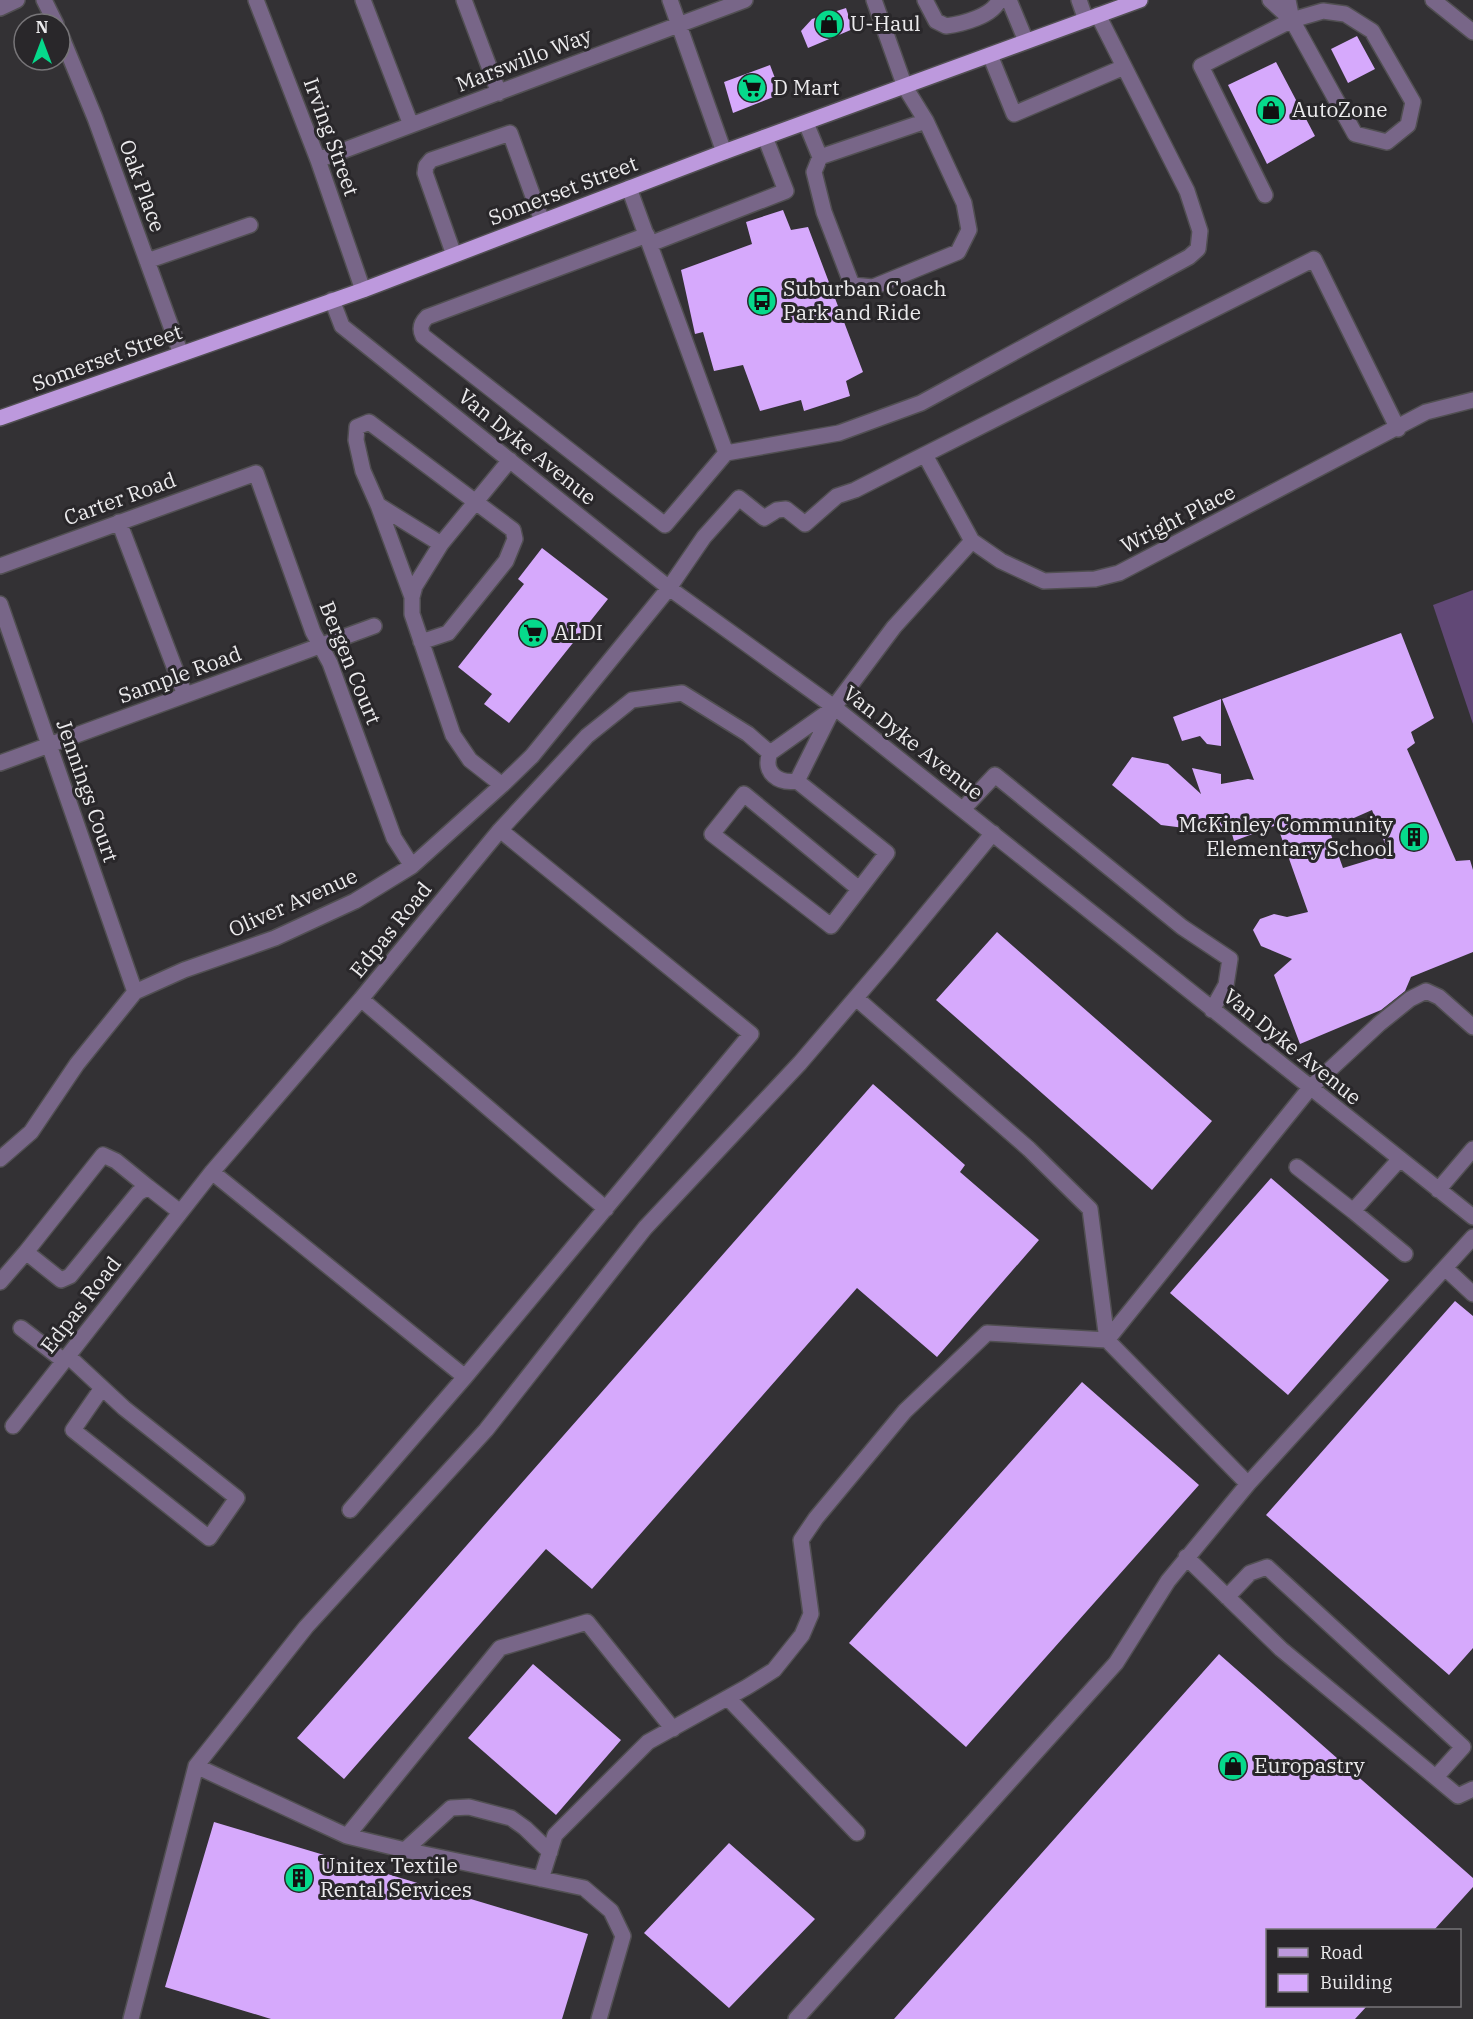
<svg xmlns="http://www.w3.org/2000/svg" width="1473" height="2019" font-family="'IBM Plex Serif',serif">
<rect width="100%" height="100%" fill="#333134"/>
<path fill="#614876" d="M1473,590V724L1433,605Z"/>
<path fill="#d6a9fc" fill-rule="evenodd" d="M846,8L853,29L808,48L801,31L812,19Z
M1357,36L1375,69L1348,83L1331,49Z
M1276,62L1315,136L1267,164L1228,85Z
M770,65L781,94L733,113L724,82Z
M783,210L791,230L808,227L863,372L846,381L850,396L804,411L801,400L760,411L743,365L714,371L703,332L695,334L681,270L752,244L746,222Z
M542,548L608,599L509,723L484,704L492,694L458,667L524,584L518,579Z
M1401,633L1434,718L1411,732L1415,743L1407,749L1456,861L1470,860L1473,870V952L1411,977L1405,991L1381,1010L1300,1044L1274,975L1292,959L1261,946L1253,930L1260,919L1274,914L1287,917L1308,912L1277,825L1234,841L1232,834L1161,825L1112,785L1132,757L1168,764L1201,794L1192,768L1221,774V784L1248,779L1254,780L1222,699ZM1372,810L1389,854L1343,868L1329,829Z
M1221,699V746L1207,744L1200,736L1182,741L1173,717Z
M997,932L1212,1121L1152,1190L936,1000Z
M873,1084L965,1165L960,1172L1039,1240L937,1357L857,1288L592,1589L546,1549L344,1779L297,1738Z
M1271,1178L1389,1280L1288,1395L1170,1293Z
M1455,1301L1473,1316V1648L1449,1675L1266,1515Z
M1082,1382L1199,1485L966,1747L849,1643Z
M1219,1654L1473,1878V1887L1434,1930H1268V2006H1367L1355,2019H894Z
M533,1664L621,1740L556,1815L468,1738Z
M214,1822L588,1934L562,2019H271L165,1987Z
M729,1843L815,1919L729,2008L644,1933Z"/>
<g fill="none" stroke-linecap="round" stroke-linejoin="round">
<g stroke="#514f52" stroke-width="18">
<path id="minor" d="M44,0L56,24
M256,0L318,160L363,290
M363,0L411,125
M464,0L499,93
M670,0L724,152
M925,0L936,21L946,26C962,24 993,16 999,0
M1009,0L1026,41
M1079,0L1086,20
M1270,0L1292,20
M1433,0L1473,32
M0,8L17,0
M60,33L95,118L181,354
M990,55L1014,114L1124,67
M806,123L820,157L814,172L824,212L852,285L873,287L958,252L969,230L964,203L926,121L905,87L874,0
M820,157L926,121
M318,160L745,0
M629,188L726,453
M1265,195L1201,66L1292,20L1323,11L1345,14L1372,31L1413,102L1408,125L1387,142L1355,134L1292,20L1288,0
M647,235L427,317C421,323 419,328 423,336L665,525L726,453L839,433L921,403L1189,257L1198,249L1200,231L1187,191L1098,15
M650,244L786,191L765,137
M454,255L425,173L426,166L431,160L510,133L542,221
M147,261L250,225
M332,300L342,326L669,588L834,707L1473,1217
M925,455L972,541L1001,561L1044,581L1095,579L1119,573L1426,412L1473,400
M378,505L412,597
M119,522L185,695
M0,566L256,473L313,632L330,663L394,838L412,866
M0,604L135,992
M421,642L448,633L506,561L515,539L513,530L369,422L357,427L356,440L363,471L378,505L441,544
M770,753C762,773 779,784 797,781L834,707L894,627L972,541
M770,753L832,709
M0,763L374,626
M797,781L887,853L831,926L712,834L744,794L859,889
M502,785L470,760L453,735L412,614V597L415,586L441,544L510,460
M963,809L995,775L1182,927L1230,959L1226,985L1212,1010
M856,998L1029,1149L1090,1209L1107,1340
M361,999L606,1209
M0,1159L31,1132L77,1064L135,992L184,970L275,938L355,901L412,866L502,785L532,756L669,588L704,537L739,498L764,518L777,510L786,509L805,524L837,496L855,490L906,464L1314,259L1398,429
M1297,1167L1353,1211L1399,1160
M212,1172L465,1377
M1438,1190L1473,1149
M1353,1211L1405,1254
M26,1252L103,1155L116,1161L148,1187
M1445,1268L1473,1294
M0,1282L26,1252L61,1280L70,1276L138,1193L148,1187L180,1212
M21,1328L64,1361
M1107,1340L1310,1088L1379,1024L1410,999L1426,991L1439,997L1473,1027
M68,1356L124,1408L237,1498L209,1538L73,1430L102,1388
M13,1426L212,1172L361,999L500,830L587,736L632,700L682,693L748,734L770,753
M350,1510L465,1377L751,1034L500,830
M1186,1557L1281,1649L1458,1796L1473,1789
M1227,1597L1250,1573L1267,1567L1463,1747L1436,1777
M728,1698L857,1833
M196,1766L347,1836L405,1850L584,1888L611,1911L623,1936L599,2019
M347,1836L500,1648L587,1622L673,1729
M405,1850L451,1808L469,1807L511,1818L525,1828L550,1852
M541,1879L555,1835L648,1742L747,1687L774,1670L802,1635L811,1614L801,1540L816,1518L905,1411L987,1333L1107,1340L1248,1484
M131,2019L196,1766L306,1627L486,1430L645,1228L800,1063L889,959L993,833
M796,2019L1116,1663L1168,1581L1248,1484L1473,1237"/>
</g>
<g stroke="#514f52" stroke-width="18">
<path id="major" d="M0,418L363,290L724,152L1140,0"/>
</g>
<use href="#minor" stroke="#786688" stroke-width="15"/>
<use href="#major" stroke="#bd99dd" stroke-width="15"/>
</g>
<defs>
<g id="shop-disc" transform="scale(1.5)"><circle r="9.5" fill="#06d98b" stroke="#29272a"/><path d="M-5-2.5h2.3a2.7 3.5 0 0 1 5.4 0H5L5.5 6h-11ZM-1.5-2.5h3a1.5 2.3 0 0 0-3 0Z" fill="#111"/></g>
<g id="supermarket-disc" transform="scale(1.5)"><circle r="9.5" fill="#06d98b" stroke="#29272a"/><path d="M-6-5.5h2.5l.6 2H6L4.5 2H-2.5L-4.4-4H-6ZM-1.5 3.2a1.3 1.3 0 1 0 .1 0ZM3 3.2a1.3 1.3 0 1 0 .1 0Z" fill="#111"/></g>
<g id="bus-disc" transform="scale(1.5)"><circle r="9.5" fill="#06d98b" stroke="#29272a"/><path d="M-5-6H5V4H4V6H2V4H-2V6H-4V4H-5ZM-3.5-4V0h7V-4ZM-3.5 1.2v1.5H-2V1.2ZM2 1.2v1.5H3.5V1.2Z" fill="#111"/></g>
<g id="building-disc" transform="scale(1.5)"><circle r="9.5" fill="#06d98b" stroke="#29272a"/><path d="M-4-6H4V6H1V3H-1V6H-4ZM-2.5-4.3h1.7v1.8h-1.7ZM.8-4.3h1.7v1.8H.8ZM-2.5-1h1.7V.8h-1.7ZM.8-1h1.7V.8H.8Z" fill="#111"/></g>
</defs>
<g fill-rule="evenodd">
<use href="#shop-disc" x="829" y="24"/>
<use href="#supermarket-disc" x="752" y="88"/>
<use href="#shop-disc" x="1271" y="110"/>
<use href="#bus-disc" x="762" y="301"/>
<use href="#supermarket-disc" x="533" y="633"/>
<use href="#building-disc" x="1414" y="837"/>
<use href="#shop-disc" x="1233" y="1766"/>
<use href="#building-disc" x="299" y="1878"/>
</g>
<g text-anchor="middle" stroke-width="6" stroke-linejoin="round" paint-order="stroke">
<g font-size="21" fill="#ecebed" stroke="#29272a" text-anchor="start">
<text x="850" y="31">U-Haul</text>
<text x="773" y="95">D Mart</text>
<text x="1292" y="117">AutoZone</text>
<text x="783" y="296">Suburban Coach<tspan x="783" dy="24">Park and Ride</tspan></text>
<text x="554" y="640">ALDI</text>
<text x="1393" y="832" text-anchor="end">McKinley Community<tspan x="1393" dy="24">Elementary School</tspan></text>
<text x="1254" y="1773">Europastry</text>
<text x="320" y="1873">Unitex Textile<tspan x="320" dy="24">Rental Services</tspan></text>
</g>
<g font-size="21" fill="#ecebed" stroke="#29272a">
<text transform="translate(524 60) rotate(-21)" y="7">Marswillo Way</text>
<text transform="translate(331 137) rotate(70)" y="7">Irving Street</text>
<text transform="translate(142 186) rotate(70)" y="7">Oak Place</text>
<text transform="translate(563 191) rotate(-21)" y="7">Somerset Street</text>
<text transform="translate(107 358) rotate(-20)" y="7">Somerset Street</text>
<text transform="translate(527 447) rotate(39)" y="7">Van Dyke Avenue</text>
<text transform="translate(120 499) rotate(-20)" y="7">Carter Road</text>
<text transform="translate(1178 519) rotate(-27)" y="7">Wright Place</text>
<text transform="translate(350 663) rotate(68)" y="7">Bergen Court</text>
<text transform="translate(180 675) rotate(-20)" y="7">Sample Road</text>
<text transform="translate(913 743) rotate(38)" y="7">Van Dyke Avenue</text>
<text transform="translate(87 791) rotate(71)" y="7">Jennings Court</text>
<text transform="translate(293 903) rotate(-24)" y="7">Oliver Avenue</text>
<text transform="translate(391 930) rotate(-51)" y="7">Edpas Road</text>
<text transform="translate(1292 1047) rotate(39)" y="7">Van Dyke Avenue</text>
<text transform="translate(81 1305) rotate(-52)" y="7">Edpas Road</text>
</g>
</g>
<rect x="1266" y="1929" width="195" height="78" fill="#29272a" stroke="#777578" stroke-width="1.5"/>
<rect x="1278" y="1948" width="30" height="9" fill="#bd99dd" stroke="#777578" stroke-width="1.5"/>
<text x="1320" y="1959" font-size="18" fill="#ecebed">Road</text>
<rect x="1278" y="1974" width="30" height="18" fill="#d6a9fc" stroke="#777578" stroke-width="1.5"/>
<text x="1320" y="1989" font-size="18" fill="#ecebed">Building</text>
<g transform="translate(42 42)"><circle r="28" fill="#29272a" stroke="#777578" stroke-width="1.5"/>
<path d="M0-4.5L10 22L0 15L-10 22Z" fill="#06d98b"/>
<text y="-9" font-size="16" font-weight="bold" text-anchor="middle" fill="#ecebed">N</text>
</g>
</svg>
